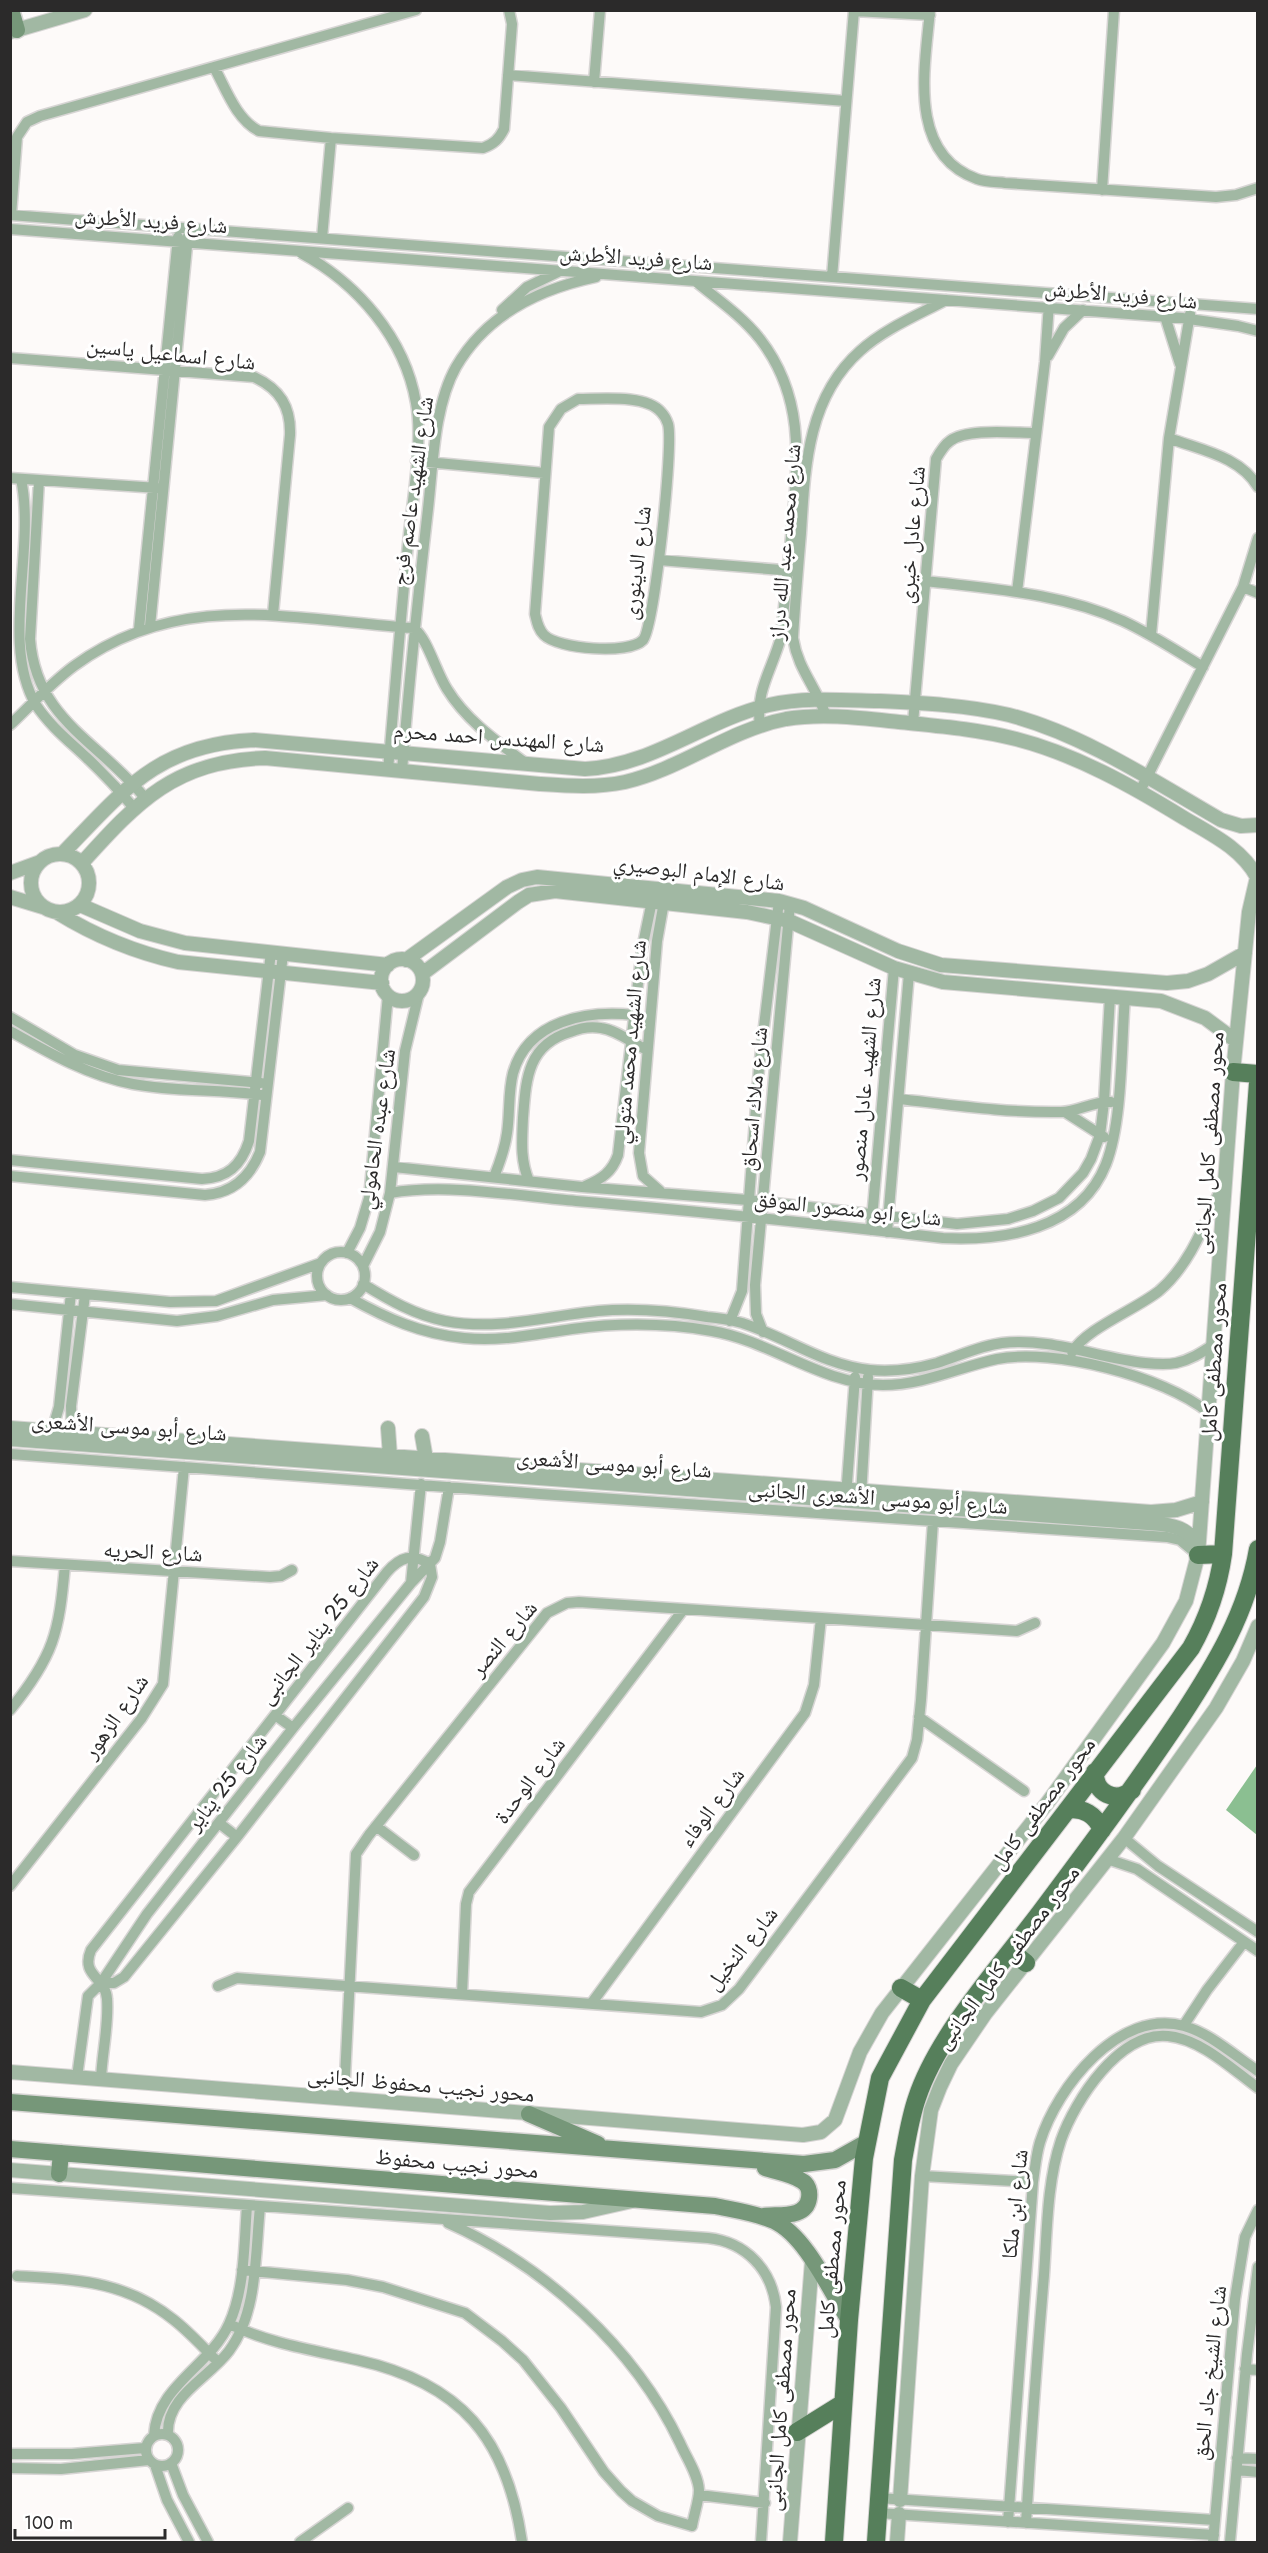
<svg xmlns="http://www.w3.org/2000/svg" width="1268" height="2553" font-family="Jost,'Noto Naskh Arabic',sans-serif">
<rect width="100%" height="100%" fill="#fdfaf9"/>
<path fill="#8bbf91" d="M1257,1765V1835L1226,1810Z"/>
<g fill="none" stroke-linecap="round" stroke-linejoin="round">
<g stroke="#d7d5d4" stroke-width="13">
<path id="minor" d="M930,10C925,67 907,154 977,179C986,182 996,182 1005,183L1216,197L1236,195L1258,188
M854,11L930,15
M214,67C226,89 236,119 259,131L331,138L483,148C494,144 499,139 504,129L512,24L509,10
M508,75L846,101
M594,82L600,10
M1102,190L1114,10
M10,215L1258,309
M11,215L17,137L27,122L40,116L416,10
M10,229L1182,318L1238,326L1258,331
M322,238L331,138
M301,253C357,283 405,338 416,403C423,439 413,497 409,534C401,613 395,691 388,770
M832,277L854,10
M695,281C717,299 742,316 760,339C805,397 798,459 792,527C788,564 785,600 781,637C772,670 755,691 760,726
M502,310L527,287L558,272
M1163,310L1180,364
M1048,356L1064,328L1083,310
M10,358L254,377C280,389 291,407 290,435L273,614
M578,399C600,399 646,394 661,412C664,415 667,421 668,424C674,444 654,628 643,640C629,655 558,649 544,635C538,629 537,622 535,614L549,427L561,409Z
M1169,438C1200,450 1240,456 1258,487
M416,461L544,473
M10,478L158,488
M21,479C36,549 0,643 36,705C50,726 69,741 87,758C104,774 119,790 134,808
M39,480L30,639C36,720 100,742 145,798
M659,560L794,571
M926,581C992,589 1061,593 1123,621C1151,634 1177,651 1203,667
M1243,587L1258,593
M1017,592L1045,362L1049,303
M150,626L188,236
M139,629L178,237
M1151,635L1169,438L1190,314
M826,716C816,686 798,670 793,638C795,603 798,568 801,533C805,468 807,398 860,351C884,329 918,315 946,300
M913,723L936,459C940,452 944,445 950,441C967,428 1013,433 1035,433
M10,725C31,705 51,683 74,666C181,588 293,620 414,628C428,640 436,672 447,689C466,720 496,741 524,762
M402,771C409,683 418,596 428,509C433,465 434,406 456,367C486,315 539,289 596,277
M1140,791L1243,587L1258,538
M10,1017L75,1055L118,1070L261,1083
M10,1031C49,1053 89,1076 133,1084C175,1092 219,1089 262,1095
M899,1099C953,1105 1007,1113 1061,1112C1078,1112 1093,1101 1111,1102
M1065,1112L1104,1137
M10,1160L202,1179C227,1178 241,1166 249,1141L271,952
M394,1167L582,1187L748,1200L957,1224L1008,1219L1033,1211L1059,1198L1083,1173L1091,1159L1100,1135L1104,1102L1110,996
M10,1176L205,1195C233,1193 250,1177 260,1152L283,954
M494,1177C500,1162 505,1149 507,1133C510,1114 508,1092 513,1073C528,1020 587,1010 634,1015
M529,1181C520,1160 522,1140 523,1118C526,1080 527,1045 570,1032C580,1028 591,1026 601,1028C617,1030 632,1043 647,1050
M585,1186C602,1179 612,1172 618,1155L642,949L653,896
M660,1191L643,1176L639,1153L657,941L665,896
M390,1193C447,1183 518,1196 576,1201C698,1211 821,1224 943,1238C1004,1241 1080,1230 1106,1164C1123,1120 1121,1045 1125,997
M871,1230L894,968
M887,1232L909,973
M317 1276a24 24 0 1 1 48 0a24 24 0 1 1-48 0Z
M347,1253L360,1228L369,1198L388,995
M363,1266L380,1232L390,1193L405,1051L419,993
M363,1284C389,1300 415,1315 445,1321C498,1331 547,1316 598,1311C634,1308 672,1311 707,1317C719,1318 731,1320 742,1323C786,1337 823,1365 870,1370C892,1372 916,1369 937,1363C959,1356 979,1346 1002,1343C1049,1337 1098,1358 1145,1363C1155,1364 1166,1365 1176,1363C1190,1360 1201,1353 1213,1345
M10,1287L170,1302L216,1301L321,1263
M350,1298C386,1318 421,1334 464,1338C501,1342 535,1334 572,1329C617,1323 666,1323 712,1331C771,1341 821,1384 883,1385C924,1385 959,1367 997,1359C1054,1348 1163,1376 1208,1412
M10,1304L177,1321L217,1316L273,1300L327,1295
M730,1321L742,1291L759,1068L779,901
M763,1332L756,1314L755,1285L790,904
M1072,1352C1087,1328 1135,1310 1159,1291C1191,1264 1206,1220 1223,1184
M50,1438L59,1407L71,1293
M72,1440L71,1406L85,1295
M10,1454L540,1494L1167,1537L1180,1540L1198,1555
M846,1496L855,1377
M861,1496L868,1377
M10,1561L270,1577L281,1576L292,1570
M411,1583L421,1484
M10,1710C54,1656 59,1633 65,1565
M275,1715L293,1728
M919,1717L1024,1791
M219,1823L237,1837
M376,1826L414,1855
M1124,1838L1158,1866L1258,1932
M1107,1859L1137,1869L1258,1951
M10,1886L141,1719L163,1684L184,1467
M218,1986L237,1978L701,2012L722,2005L739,1989L912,1758L917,1740L921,1700L933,1521
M462,1994L466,1904L469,1892L683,1610
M591,2004L805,1713L814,1685L821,1618
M1184,2025L1207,1990L1244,1942
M77,2077L88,1996L101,1983L147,1914L293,1728L411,1583L435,1558L440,1542L449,1487
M101,2079C102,2053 109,2025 107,1999C106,1977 80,1976 91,1950L387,1572C400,1557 412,1553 430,1564L432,1577L424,1597L237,1837L124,1977L114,1983H101
M344,2098L356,1854L369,1835L547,1613L567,1603L579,1602L1017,1631L1035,1623
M922,2176L1033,2182
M11,2188L708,2238C746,2242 772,2270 776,2307L761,2542
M242,2270L347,2280L383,2287L465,2313L502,2341L523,2360L561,2408L604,2472L621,2491L632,2501L658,2516L692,2526C694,2514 699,2501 699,2490C698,2474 686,2457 680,2443C634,2347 545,2266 448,2223
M17,2276C77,2280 124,2280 174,2320C188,2331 201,2345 214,2358
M229,2324C271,2344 313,2350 357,2360C461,2383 507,2438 522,2542
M1245,2369L1258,2370
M146 2450a16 16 0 1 1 32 0a16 16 0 1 1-32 0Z
M168,2434C166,2396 209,2378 229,2351C258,2312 255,2254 260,2207
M154,2435C157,2386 210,2366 229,2324C245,2289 244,2244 247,2206
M10,2454H72L145,2448
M1237,2458L1258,2459
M171,2463L183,2495L208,2542
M155,2465L167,2500L189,2542
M10,2468L61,2469L149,2460
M1237,2470L1258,2472
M699,2495L765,2503
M878,2498L1215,2520
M878,2513L1214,2535
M1008,2522L1033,2182C1035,2169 1036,2155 1040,2142C1057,2087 1119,2008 1184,2026C1210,2033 1235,2056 1258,2071
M1026,2523C1031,2440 1037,2357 1044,2275C1047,2231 1047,2182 1061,2140C1075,2100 1120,2031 1168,2036C1201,2039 1232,2069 1258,2088
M300,2542L348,2508
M1213,2542L1235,2299L1245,2237L1258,2210
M1230,2542L1247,2354L1258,2267"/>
</g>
<g stroke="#d7d5d4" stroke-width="16">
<path id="tertiary" d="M10,32L85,10
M31 883a29 29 0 1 1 58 0a29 29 0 1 1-58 0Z
M62,854C124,790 158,744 254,740L585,769C652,766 705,720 769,705C805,697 841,700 878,701C921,703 967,705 1009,715C1083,734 1155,782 1221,820L1241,826L1258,825
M82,863C138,801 175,761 265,758L540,784C569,786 597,788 625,782C681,769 729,730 786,719C823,713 861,718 899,722C938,726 977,729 1016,739C1075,754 1132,786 1184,818C1211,834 1241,848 1257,877
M10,873L40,862
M10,897L43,907
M80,905L140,931L185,943L388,965
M58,913C97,937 134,952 178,962L382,983
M381 980a21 21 0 1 1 42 0a21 21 0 1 1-42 0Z
M406,960L507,887L522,880L537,877L779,901L804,908L898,951L941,965L1167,983L1188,981L1208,974L1245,953
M422,974L518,902L529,895L555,891L747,912L789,921L894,968L943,982L1161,1001L1205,1018L1236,1041
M10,1428L1151,1512L1176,1510L1202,1502
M388,1428L390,1456
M422,1436L426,1459
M10,1439L1161,1524C1177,1526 1194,1531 1198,1550
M10,2072L803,2135L821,2132L835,2120L860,2052L882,2013L1048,1802L1163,1643L1186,1601L1198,1555L1233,1072L1249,912L1258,873
M10,2170L550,2213L583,2212L632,2201
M900,2500L922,2176L931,2110L940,2087L951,2064L985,2014L1124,1838L1216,1708L1243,1661L1258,1626
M790,2542L812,2261
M897,2542L899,2514"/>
</g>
<g stroke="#d7d5d4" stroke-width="19">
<path id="secondary" d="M12,13L17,30
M10,2102L804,2164L835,2160L867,2142
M529,2114L598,2144
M10,2149L715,2206C734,2210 756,2213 774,2221C806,2236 830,2291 849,2320
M59,2174L61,2153
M764,2216C779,2214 806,2219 809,2198C810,2191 808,2184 802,2181C792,2174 777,2172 765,2168"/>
</g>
<g stroke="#d7d5d4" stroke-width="20">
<path id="primary" d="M1233,1072L1258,1074
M1198,1555L1223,1554
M1095,1772C1094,1793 1116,1804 1132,1790
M1067,1810C1083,1807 1096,1815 1102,1830
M1011,1951L1026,1963
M901,1988L922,2000
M797,2432L842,2404
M834,2542L849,2320L864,2158L880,2078L922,2000L1191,1648C1208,1618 1218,1589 1223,1554L1258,1083
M876,2542L903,2160C907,2139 910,2118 917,2098C938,2034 1002,1964 1043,1909C1090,1846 1137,1783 1181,1717C1215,1665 1247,1613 1258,1549"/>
</g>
<use href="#minor" stroke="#a1b8a3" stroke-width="10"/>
<use href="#tertiary" stroke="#a1b8a3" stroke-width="14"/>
<use href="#secondary" stroke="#769779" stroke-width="16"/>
<use href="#primary" stroke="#567f5b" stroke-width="18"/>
</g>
<g text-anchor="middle" stroke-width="6" stroke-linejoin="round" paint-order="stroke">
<g font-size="22" fill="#2b2a2a" stroke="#fff">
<text transform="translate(151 220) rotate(4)" y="8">شارع فريد الأطرش</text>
<text transform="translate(636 257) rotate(4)" y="8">شارع فريد الأطرش</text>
<text transform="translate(1121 294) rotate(5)" y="8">شارع فريد الأطرش</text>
<text transform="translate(171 353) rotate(6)" y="8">شارع اسماعيل ياسين</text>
<text transform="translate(412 491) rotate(-82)" y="8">شارع الشهيد عاصم فرج</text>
<text transform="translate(911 535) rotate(-85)" y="8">شارع عادل خيرى</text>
<text transform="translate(784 542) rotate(-85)" y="8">شارع محمد عبد الله دراز</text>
<text transform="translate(636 563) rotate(-83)" y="8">شارع الدينورى</text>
<text transform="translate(499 737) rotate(4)" y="8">شارع المهندس احمد محرم</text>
<text transform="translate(699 872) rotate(7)" y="8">شارع الإمام البوصيري</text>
<text transform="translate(629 1042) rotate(-85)" y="8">شارع الشهيد محمد متولي</text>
<text transform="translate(864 1079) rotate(-85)" y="8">شارع الشهيد عادل منصور</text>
<text transform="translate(753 1099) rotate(-85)" y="8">شارع ملاك اسحاق</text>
<text transform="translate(376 1129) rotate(-82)" y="8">شارع عبده الحامولي</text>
<text transform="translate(1208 1143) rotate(-86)" y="8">محور مصطفى كامل الجانبى</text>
<text transform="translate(848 1208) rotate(6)" y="8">شارع ابو منصور الموفق</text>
<text transform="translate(1213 1362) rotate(-86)" y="8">محور مصطفى كامل</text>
<text transform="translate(129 1426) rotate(4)" y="8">شارع أبو موسى الأشعرى</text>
<text transform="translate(614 1463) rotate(4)" y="8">شارع أبو موسى الأشعرى</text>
<text transform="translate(878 1497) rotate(4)" y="8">شارع أبو موسى الأشعرى الجانبى</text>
<text transform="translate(153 1551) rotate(3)" y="8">شارع الحريه</text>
<text transform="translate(318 1630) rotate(-52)" y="8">شارع 25 يناير الجانبى</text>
<text transform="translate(503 1638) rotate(-50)" y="8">شارع النصر</text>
<text transform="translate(115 1716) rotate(-55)" y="8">شارع الزهور</text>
<text transform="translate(529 1780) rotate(-53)" y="8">شارع الوحدة</text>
<text transform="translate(226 1782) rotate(-52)" y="8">شارع 25 يناير</text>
<text transform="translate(1042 1803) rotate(-53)" y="8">محور مصطفى كامل</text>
<text transform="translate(711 1807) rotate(-53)" y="8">شارع الوفاء</text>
<text transform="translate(741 1948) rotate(-51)" y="8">شارع النخيل</text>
<text transform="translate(1007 1957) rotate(-53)" y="8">محور مصطفى كامل الجانبى</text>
<text transform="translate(421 2084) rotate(5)" y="8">محور نجيب محفوظ الجانبى</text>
<text transform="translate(457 2163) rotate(5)" y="8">محور نجيب محفوظ</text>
<text transform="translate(1014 2204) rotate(-84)" y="8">شارع ابن ملكا</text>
<text transform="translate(831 2259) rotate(-85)" y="8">محور مصطفى كامل</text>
<text transform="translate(1209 2373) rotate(-84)" y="8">شارع الشيخ جاد الحق</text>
<text transform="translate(780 2400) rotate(-86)" y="8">محور مصطفى كامل الجانبى</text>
</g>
</g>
<rect width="1268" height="2553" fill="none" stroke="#2b2a2a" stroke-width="24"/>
<path d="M15 2529v9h150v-9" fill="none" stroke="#2b2a2a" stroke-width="3"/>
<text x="24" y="2529" font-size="18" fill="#2b2a2a" stroke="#ffffff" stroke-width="4.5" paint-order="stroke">100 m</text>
</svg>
